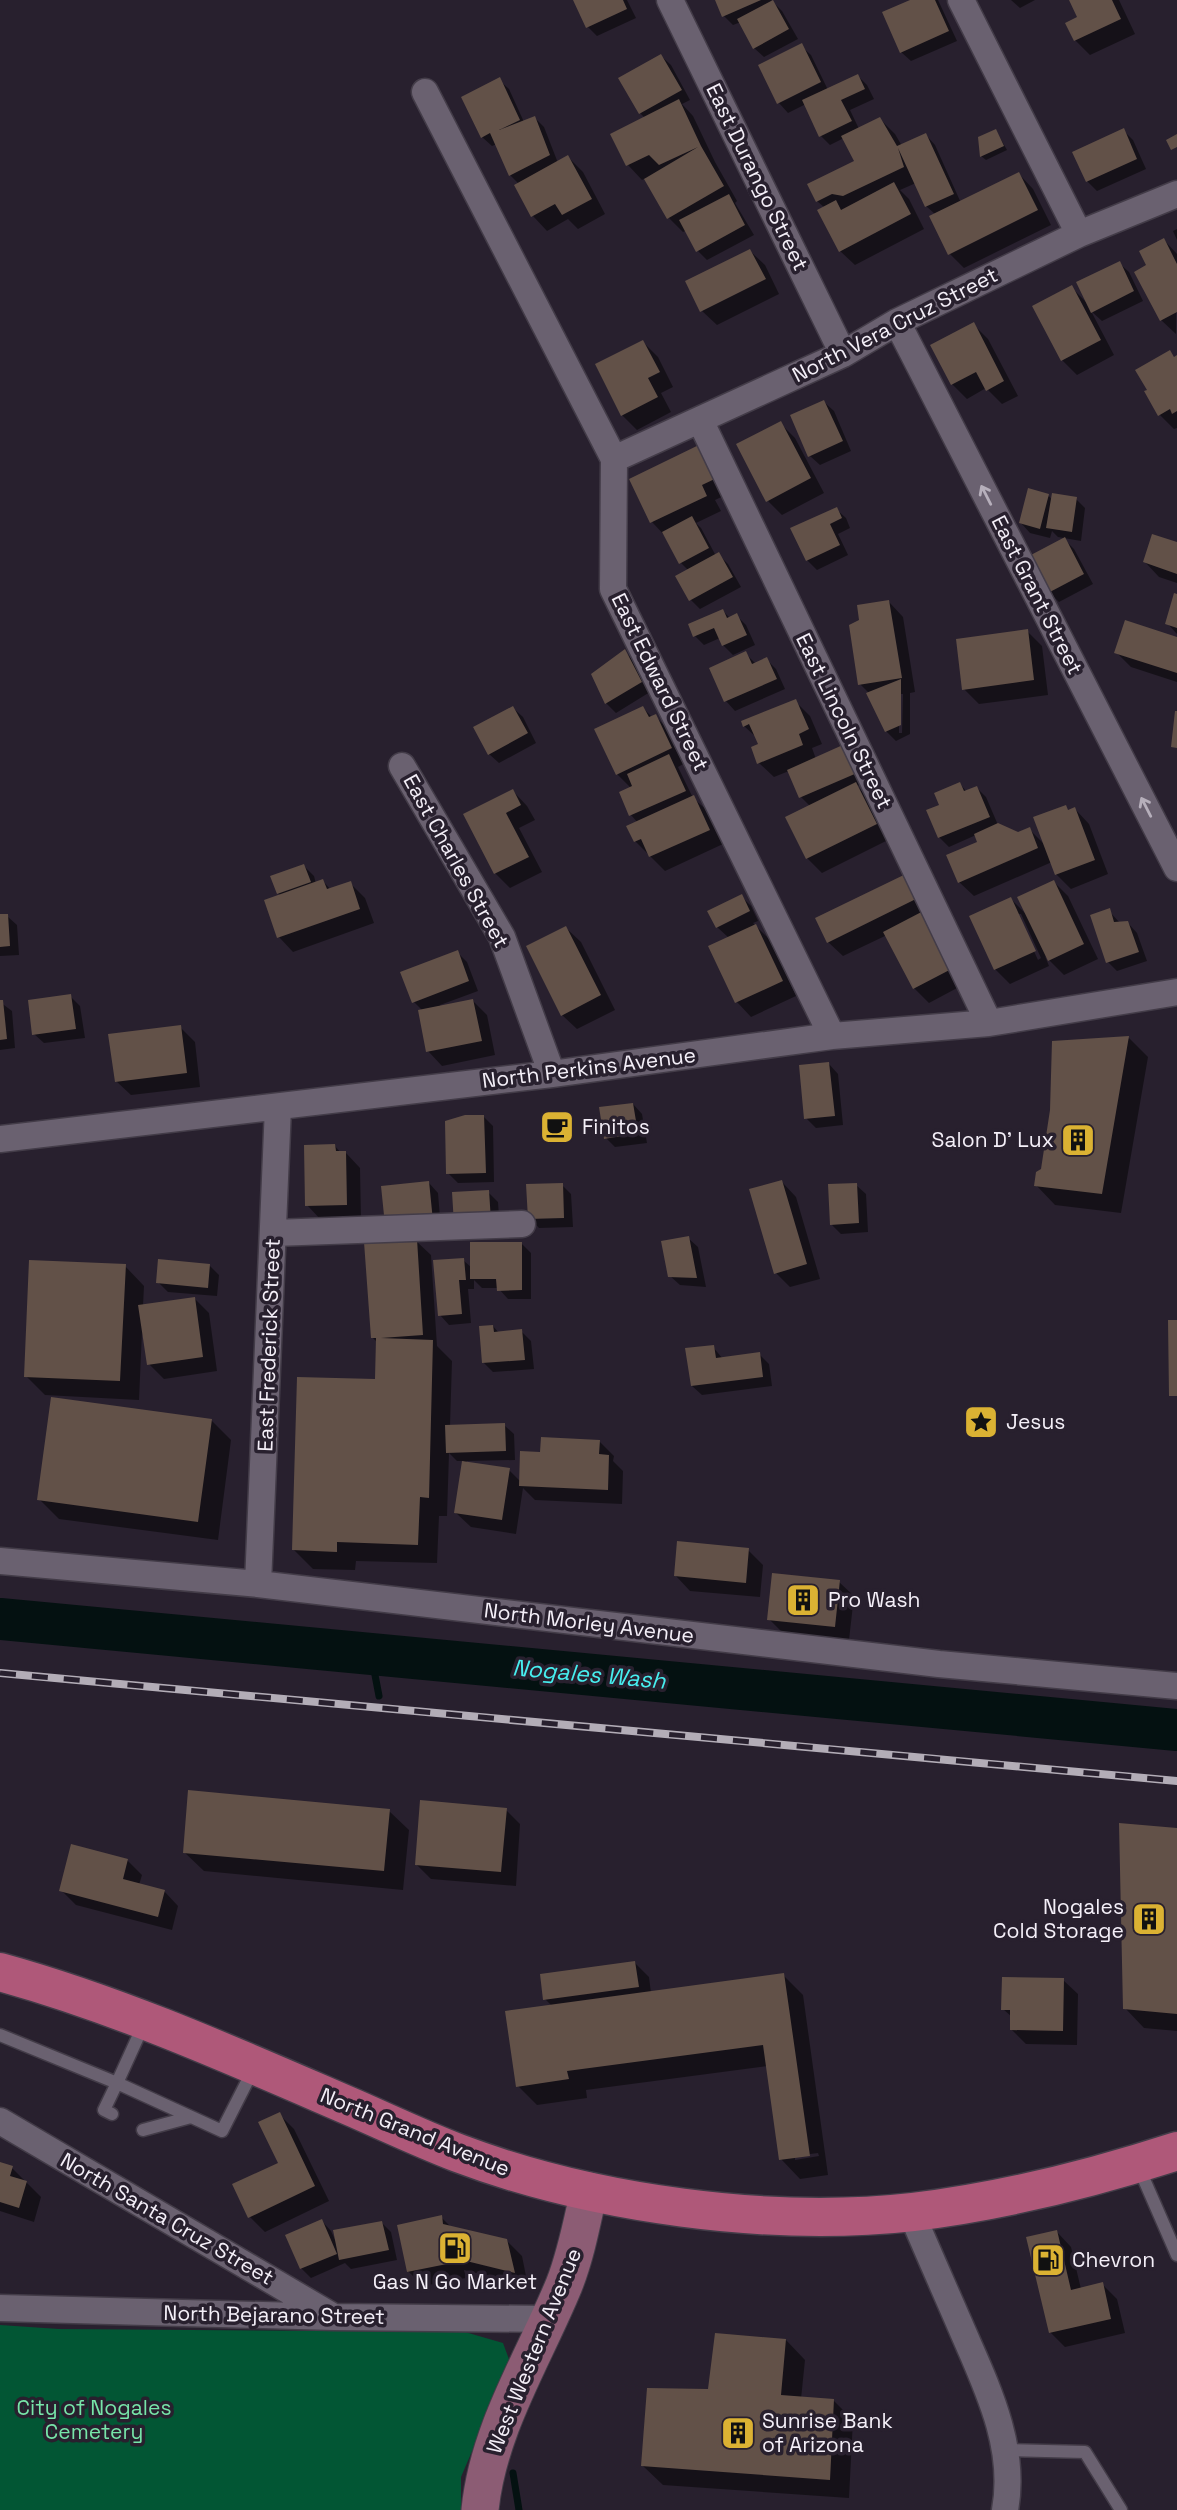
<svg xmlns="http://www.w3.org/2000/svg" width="1177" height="2510" font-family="'Space Grotesk',sans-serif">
<rect width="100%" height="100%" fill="#28202e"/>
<path fill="#025634" d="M0,2325L59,2329L465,2332L503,2343L510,2362L461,2477V2510H0Z"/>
<path fill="#0007" fill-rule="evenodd" d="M575,0H627L636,18L597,36L588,27Z
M717,0H771L782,11L798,39L764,57L754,48L741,22L733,25L724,16Z
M914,0H938L957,41L911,61L901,52Z
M1011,0H1035L1020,8Z
M1071,0H1119L1135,34L1090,55L1075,40L1067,23L1080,18Z
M801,46L811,55L828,90L858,76L867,85L874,99L850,110L859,129L880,119L895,134L902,146L926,135L935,145L961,203L1019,174L1033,189L1051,225L964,268L950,254L936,215L926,206L916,183L900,190L909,199L924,229L855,265L840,251L825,208L817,201L856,162L844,138L830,145L821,136L806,104L788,113L779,103Z
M661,56L671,65L690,100L682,104L693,116L715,162L737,201L735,203L754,235L707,260L697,250L687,230L683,232L669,218L646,178L642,180L628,165L612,135L645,118L640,113Z
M499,80L509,89L524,122L535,118L544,127L558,163L568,157L583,172L605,214L578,229L568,219L547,231L533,216L519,184L510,175L497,144L492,146L482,137Z
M1123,130L1133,140L1146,169L1097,191L1087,181Z
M996,131L1007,150L986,160L981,156Z
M1177,229V240L1173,231Z
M1164,240L1177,254L1176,334L1161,320L1148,266Z
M750,251L765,265L779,294L717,325L702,311Z
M1119,263L1129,272L1143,301L1102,321L1091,311L1114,355L1077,375L1062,360L1071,287L1088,304Z
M973,324L988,339L1018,396L1002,404L986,388L967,399L952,384Z
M643,342L658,357L673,387L661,393L671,412L637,430L622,415Z
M1169,352L1175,358L1177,357V428L1174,429L1160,415Z
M824,402L834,411L851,451L820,465L810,456Z
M780,423L795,438L824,493L782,515L768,501Z
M704,445L734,491L715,500L721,511L696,523L701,528L716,556L719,555L728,564L741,587L700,609L690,599L689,571L681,563L667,538L652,522Z
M1049,496L1052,500L1076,499L1085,508L1081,541L1058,537L1052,531L1050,538L1030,533L1021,523Z
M836,509L846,518L850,528L838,534L848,555L817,570L807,560Z
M1064,539L1074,549L1093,584L1059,602L1049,592Z
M1177,544V583L1159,577L1145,562Z
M1177,596V634L1167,623Z
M889,602L903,617L915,692L910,693V734L896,741L886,731L870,694L860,684ZM899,694H903L902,733H899Z
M723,611L730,618L736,615L746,625L755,645L733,655L723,645L720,638L704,645L695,636Z
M1027,631L1042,646L1048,695L979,704L964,689Z
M1177,639V682L1131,667L1116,652Z
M625,652L634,661L650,692L616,713L606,703L593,674Z
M745,653L756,664L766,659L776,669L785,689L735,711L726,701Z
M795,701L810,716L822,744L812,748L816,759L845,746L866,782L857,786L870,799L890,839L822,873L807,858L810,806L801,797L789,771L774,777L759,763L760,745L757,738L744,726Z
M513,708L523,717L536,743L499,763L489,754Z
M643,708L652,717L655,716L670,731L685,763L678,767L693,798L709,812L723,844L665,871L635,841L638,823L631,815V788L617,774Z
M960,784L967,792L977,788L986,797L998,825L1018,834L1029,829L1045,845L1069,811L1075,809L1089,824L1108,874L1071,889L1056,874L1052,862L974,896L959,882L979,843L976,835L949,847L939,837L941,805Z
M513,791L527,806L535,820L519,828L542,872L510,888L495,873L465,815Z
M304,866L314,876L316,884L323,881L331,890L350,883L365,898L374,923L293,952L279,937L281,896L278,893Z
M912,873L974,979L929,1003L914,988L887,935L843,956L828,942Z
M1054,882L1068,896L1098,959L1064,975L1045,956L1049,966L1010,984L995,969L971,917L1011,899L1028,916ZM1017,914H1021L1041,958L1038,960Z
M741,896L751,906L758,921L753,923L770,940L796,996L751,1017L737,1002L729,938L717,927Z
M1109,911L1120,923H1128L1137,933L1147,961L1117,971L1108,962Z
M0,916H7L17,925L19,955L0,956Z
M566,928L581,942L615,1010L577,1029L562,1015Z
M457,952L467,962L478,991L440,1005L441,1007L473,1001L487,1015L495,1055L442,1066L428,1051L422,1010L414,1002Z
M70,996L80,1006L85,1038L44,1043L34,1034Z
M0,1002L12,1011L15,1048L0,1050Z
M180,1027L195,1042L200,1087L131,1095L116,1081Z
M1129,1038L1148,1057L1121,1213L1055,1205L1036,1185Z
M829,1064L838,1074L843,1125L816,1128L806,1118Z
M633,1104L642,1114L647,1143L615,1147L606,1138Z
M484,1117L493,1126L494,1182L458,1183L448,1173Z
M335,1146L341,1153H346L360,1168L361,1219L321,1220L307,1205Z
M782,1182L796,1197L820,1279L790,1287L776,1273Z
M429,1183L438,1193L441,1230L396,1234Z
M562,1185L571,1194L573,1227L539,1228L530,1218Z
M856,1185L866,1194L868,1232L841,1234L832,1225Z
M488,1192L498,1202L500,1230L465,1233Z
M688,1238L698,1247L706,1287L680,1285L670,1276Z
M416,1241L431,1255L437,1346L452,1361L450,1426L504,1425L514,1434L515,1460L467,1461L466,1463L509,1470L521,1482L542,1454L599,1441L614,1456L613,1461L623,1471L622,1504L535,1500L523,1488L516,1534L471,1527L456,1513L464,1461H457L449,1453L447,1516H439L437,1563L356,1561L355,1570L313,1569L294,1550L376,1381L378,1343L372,1337Z
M521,1243L531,1253V1299H508L498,1288H482L474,1280V1289H468L471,1323L449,1325L440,1315L463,1260L472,1268Z
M209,1265L219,1275L217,1296L168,1292L158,1282Z
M125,1266L144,1286L143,1306L194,1298L209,1313L217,1371L164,1379L149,1364L142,1332L139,1400L45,1395L26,1376Z
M493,1326L499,1333L521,1331L531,1341L534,1369L493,1372L483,1362Z
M713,1347L723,1359L759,1354L769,1364L772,1386L702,1395L692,1386Z
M211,1420L231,1440L218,1540L59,1519L39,1499Z
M748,1550L763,1565L760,1597L690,1591L676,1576Z
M839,1582L854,1596L849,1640L784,1634L769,1619Z
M506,1810L520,1824L516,1886L431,1879L416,1864Z
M389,1811L409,1830L403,1890L204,1871L184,1852Z
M1177,1830V2031L1144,2028L1125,2008Z
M127,1860L142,1875L139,1885L164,1891L178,1906L172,1930L76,1905L61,1890Z
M635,1963L649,1977L651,1993L783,1975L803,1995L828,2175L800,2179L781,2159L767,2066L586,2090L587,2098L537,2105L518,2086L553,2007L545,1999ZM818,2153L819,2156L795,2160V2156Z
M1063,1980L1078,1994L1077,2045L1026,2044L1011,2029L1012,2017L1003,2009Z
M279,2114L294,2129L329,2201L265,2232L250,2217L280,2163Z
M0,2164L12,2168L41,2197L34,2222L0,2211Z
M441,2217L452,2228L507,2241L522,2256L528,2286L464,2270L466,2278L423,2286L408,2271Z
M322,2221L331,2231L336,2242L382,2223L391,2232L397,2260L351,2269L345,2263L311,2278L301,2268Z
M1057,2232L1071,2247L1081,2289L1102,2284L1117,2299L1125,2333L1065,2347L1050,2332Z
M786,2340L805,2360L801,2399L834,2401L853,2420L849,2498L663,2485L643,2466L710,2391Z"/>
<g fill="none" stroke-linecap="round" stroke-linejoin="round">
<path stroke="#041111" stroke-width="7" d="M371,1654L379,1696
M513,2473L519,2510"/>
<path stroke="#041111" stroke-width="42" d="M0,1619L1177,1730"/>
</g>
<path fill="#625148" d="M573,0H623L627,9L586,28Z
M715,0H761L722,17Z
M773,0L789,29L753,49L737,19Z
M910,0H935L949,31L900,53L882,12Z
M1069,0H1112L1121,19L1074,41L1065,23L1077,17Z
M802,43L821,82L777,104L758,65Z
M661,54L682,90L639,114L618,78Z
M858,74L865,89L841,100L852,121L819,137L802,100Z
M500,77L520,120L499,130L535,116L550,155L509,176L490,133L481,138L461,97Z
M679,99L701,146L724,186L667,219L644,179L698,147L659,165L649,155L626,166L610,134Z
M880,117L897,146L926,133L954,194L925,207L898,148L904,167L843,196L832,194L816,202L807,184L854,161L841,136Z
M1124,128L1137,159L1086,182L1072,152Z
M996,129L1004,146L980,157L978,137Z
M1177,134V147L1171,150L1166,140Z
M568,155L592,199L562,215L555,204L531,217L514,185Z
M1019,172L1038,210L948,255L929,216Z
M894,182L911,214L839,252L817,210L836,200L841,210Z
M729,194L745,225L696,252L679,220Z
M1164,238L1177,264V312L1160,321L1134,272L1146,265L1139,251Z
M750,249L766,279L700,312L685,281Z
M1120,261L1134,291L1091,313L1076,282Z
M1072,285L1101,340L1061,361L1032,306Z
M974,322L1004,381L986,391L976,372L951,385L930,345Z
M643,340L660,372L648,378L658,397L621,416L595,364Z
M1170,350L1174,357L1177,355V411L1172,414L1170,409L1158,416L1144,391L1147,390L1135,370Z
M824,400L843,441L808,457L790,415Z
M781,421L811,478L766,502L736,444Z
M705,442L721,476L702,485L707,496L650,523L629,479Z
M1028,488L1049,494L1040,529L1019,523Z
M1052,493L1077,497L1072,532L1046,528Z
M837,507L842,518L830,524L840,545L806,561L790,528Z
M692,516L709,548L679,564L662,532Z
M1152,534L1177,542V574L1143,562Z
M1065,537L1084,574L1048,593L1029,556Z
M719,552L733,577L689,601L675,576Z
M1174,593L1177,594V628L1165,624Z
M889,600L902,678L858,685L849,625L859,620L857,605Z
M723,609L727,618L737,613L747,635L722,646L714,628L693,637L688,624Z
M1125,620L1177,637V673L1114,653Z
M1028,629L1034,680L962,690L956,639Z
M625,649L642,682L605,704L591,674Z
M746,651L752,664L767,657L777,679L724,702L709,668Z
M901,679V725L885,732L866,693Z
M796,699L809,729L799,734L803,745L757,764L751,747L758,744L749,724L743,727L741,721Z
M513,706L528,733L488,755L473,727Z
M643,706L649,717L656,714L672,748L616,775L594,729Z
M1175,711H1177V748L1171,747Z
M845,744L857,773L799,798L787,770Z
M669,754L686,791L629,816L619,792L632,786L627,774Z
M856,782L877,824L806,859L785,817Z
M960,782L964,791L977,786L990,817L938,838L926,810L939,805L934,793Z
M513,789L521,805L506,813L529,857L494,874L463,814Z
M694,795L710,830L649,857L641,839L634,842L626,826Z
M1066,805L1068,810L1075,807L1095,860L1055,875L1033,817Z
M998,823L1018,832L1030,827L1038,848L958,883L946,855L977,842L974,834Z
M304,864L311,882L277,894L270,876Z
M912,871L924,895L827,943L815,918Z
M323,879L327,889L351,881L360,909L277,938L264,900Z
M1054,880L1084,944L1048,961L1017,897Z
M742,894L750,911L716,928L707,911Z
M1011,897L1036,951L994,970L969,916Z
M931,907L961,964L913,989L883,932Z
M1110,908L1114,922L1128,921L1139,952L1106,963L1090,915Z
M0,914H8L10,946L0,947Z
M756,924L783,981L735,1003L708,946Z
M566,926L601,995L561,1016L526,946Z
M458,950L469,981L412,1003L400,972Z
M71,994L76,1029L32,1035L28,1000Z
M473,999L482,1041L426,1052L418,1010Z
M0,1000H3L7,1039L0,1040Z
M181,1025L187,1073L115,1082L108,1034Z
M1129,1036L1102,1194L1034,1186L1036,1172L1041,1169L1050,1110L1052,1041Z
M829,1062L835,1116L804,1119L799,1065Z
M633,1103L638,1133L604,1139L599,1107Z
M465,1115H484L486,1173L446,1174L445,1121Z
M335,1144L336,1151H346L347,1205L305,1206L304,1145Z
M782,1180L807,1264L774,1274L749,1189Z
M429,1181L433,1221L385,1225L381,1186Z
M563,1183L564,1218L528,1219L526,1184Z
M857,1183L859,1223L830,1225L828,1184Z
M489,1190L491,1221L454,1224L452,1192Z
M689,1236L697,1278L668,1277L661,1241Z
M417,1239L423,1335L381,1338L433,1340L429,1498L420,1497L418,1545L337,1542V1552L292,1550L297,1377L375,1379L376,1338H371L364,1242Z
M470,1242H522V1290L497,1291L496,1279H470Z
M464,1258L466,1280H459L462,1314L438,1316L433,1260Z
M158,1259L210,1264L208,1288L156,1283Z
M29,1260L126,1264L120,1381L24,1377Z
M195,1297L203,1357L147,1365L138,1305Z
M1168,1320H1177V1396H1169Z
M493,1325L494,1332L522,1329L525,1360L482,1363L479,1326Z
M714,1345L716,1358L760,1352L763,1377L691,1386L685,1348Z
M51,1397L212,1419L198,1522L37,1500Z
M505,1423L506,1451L446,1453L445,1425Z
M541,1437L600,1440L599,1454L609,1455L608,1490L519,1486L520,1451L540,1452Z
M462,1461L510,1468L502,1520L454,1513Z
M677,1541L749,1548L746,1583L674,1576Z
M772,1573L840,1580L835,1627L767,1620Z
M188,1790L390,1809L384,1871L183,1853Z
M420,1800L507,1808L501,1872L415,1865Z
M1119,1823L1177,1828V2014L1123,2009Z
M71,1844L128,1859L123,1879L165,1890L158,1917L59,1891Z
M635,1961L639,1987L543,2000L540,1974Z
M784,1973L810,2156L779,2160L763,2045L567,2071L569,2079L516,2087L505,2011Z
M1002,1977L1064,1978L1063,2031L1010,2030V2010H1001Z
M280,2112L315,2186L248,2218L232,2184L278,2163L258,2122Z
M0,2162L13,2166L10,2176L27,2181L19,2208L0,2202Z
M442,2215L443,2224L507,2239L515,2273L450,2257L452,2263L407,2272L397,2225Z
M322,2219L337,2254L300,2269L285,2235Z
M382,2221L389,2250L339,2260L333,2230Z
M1057,2230L1071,2290L1103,2282L1111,2319L1049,2333L1026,2237Z
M715,2333L786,2339L781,2395L834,2399L830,2480L641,2466L647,2388L708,2389Z"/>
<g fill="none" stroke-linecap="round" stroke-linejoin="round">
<g stroke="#433c48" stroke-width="15">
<path id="lane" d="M143,2026L117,2083L222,2131L253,2070
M0,2035L117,2083L104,2110L112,2114
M143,2130L191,2117
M1139,2168L1177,2255
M1005,2450L1085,2452L1121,2510"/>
</g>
<g stroke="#433c48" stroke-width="29">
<path id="street" d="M670,0L843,354
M961,0L1079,234
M425,92L614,459L613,589L832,1036
M897,322L1177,868
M700,420L989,1023
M614,459L843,354L897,322L1079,234L1177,194
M402,766L502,937L552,1074
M0,1139L552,1074L832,1036L989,1023L1177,992
M274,1233L522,1224
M0,1561L258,1584L939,1664L1177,1686
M258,1584L278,1107
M0,2121L332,2316
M911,2212C927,2250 944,2288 960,2325C985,2383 1017,2445 1005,2510
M0,2308L334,2317L549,2319"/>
</g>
<g stroke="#433c48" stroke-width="39">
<path id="secondary" d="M480,2510C488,2429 534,2358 564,2285C576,2255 582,2222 589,2191"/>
</g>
<g stroke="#433c48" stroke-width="41">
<path id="primary" d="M0,1972C123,2006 240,2059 356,2109C390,2124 424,2140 458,2153C593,2204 770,2228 913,2212C1003,2201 1091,2179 1177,2151"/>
</g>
<use href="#lane" stroke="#6a6170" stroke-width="12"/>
<use href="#street" stroke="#6a6170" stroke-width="26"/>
<use href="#secondary" stroke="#8c5c74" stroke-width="37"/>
<use href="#primary" stroke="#af5879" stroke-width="38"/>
<g stroke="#b3adb7" stroke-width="8">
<path id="rail" d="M0,1673L1177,1781"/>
</g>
<use href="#rail" stroke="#28202e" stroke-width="5" stroke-dasharray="16" stroke-linecap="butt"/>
</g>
<defs><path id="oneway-shaft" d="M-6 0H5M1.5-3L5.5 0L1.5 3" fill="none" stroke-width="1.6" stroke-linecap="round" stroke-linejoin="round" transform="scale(1.75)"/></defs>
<g stroke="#b6afbb">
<use href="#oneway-shaft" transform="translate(986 495) rotate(-117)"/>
<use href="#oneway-shaft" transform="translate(1146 807) rotate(-117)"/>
</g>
<defs>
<g id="cafe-square" transform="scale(1.75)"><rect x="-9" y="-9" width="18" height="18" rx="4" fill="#dbb233" stroke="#28202e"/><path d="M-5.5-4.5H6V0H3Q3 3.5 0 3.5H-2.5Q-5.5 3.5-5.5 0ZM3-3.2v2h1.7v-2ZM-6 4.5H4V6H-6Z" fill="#111"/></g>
<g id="building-square" transform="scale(1.75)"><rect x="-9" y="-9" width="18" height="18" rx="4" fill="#dbb233" stroke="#28202e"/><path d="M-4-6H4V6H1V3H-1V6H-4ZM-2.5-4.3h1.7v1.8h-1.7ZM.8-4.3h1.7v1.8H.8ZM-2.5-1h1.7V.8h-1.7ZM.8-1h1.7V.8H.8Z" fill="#111"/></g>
<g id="sight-square" transform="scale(1.75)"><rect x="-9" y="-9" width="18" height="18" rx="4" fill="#dbb233" stroke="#28202e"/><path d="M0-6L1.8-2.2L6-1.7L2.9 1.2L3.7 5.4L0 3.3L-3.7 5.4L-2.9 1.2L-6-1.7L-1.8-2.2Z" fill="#111"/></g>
<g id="fuel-square" transform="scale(1.75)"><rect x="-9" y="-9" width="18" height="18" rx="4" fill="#dbb233" stroke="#28202e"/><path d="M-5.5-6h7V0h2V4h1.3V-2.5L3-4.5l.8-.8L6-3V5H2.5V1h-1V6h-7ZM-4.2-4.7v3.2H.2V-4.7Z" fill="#111"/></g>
</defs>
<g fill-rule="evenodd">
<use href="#cafe-square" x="557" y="1127"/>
<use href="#building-square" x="1078" y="1140"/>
<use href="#sight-square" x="981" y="1422"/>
<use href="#building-square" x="803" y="1600"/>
<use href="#building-square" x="1149" y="1919"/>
<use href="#fuel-square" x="455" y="2248"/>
<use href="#fuel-square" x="1048" y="2260"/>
<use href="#building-square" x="738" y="2433"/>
</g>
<g text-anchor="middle" stroke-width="7" stroke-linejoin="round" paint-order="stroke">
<g font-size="21" fill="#f4eff8" stroke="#28202e">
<text transform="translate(757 177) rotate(64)" y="7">East Durango Street</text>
<text transform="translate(895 325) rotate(-27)" y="7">North Vera Cruz Street</text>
<text transform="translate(1037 595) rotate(63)" y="7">East Grant Street</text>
<text transform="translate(660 682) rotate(64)" y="7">East Edward Street</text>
<text transform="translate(844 721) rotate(64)" y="7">East Lincoln Street</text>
<text transform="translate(456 861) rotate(61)" y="7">East Charles Street</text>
<text transform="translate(589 1068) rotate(-7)" y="7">North Perkins Avenue</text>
<text transform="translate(269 1345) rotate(-88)" y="7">East Frederick Street</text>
<text transform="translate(589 1623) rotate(7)" y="7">North Morley Avenue</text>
<text transform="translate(415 2132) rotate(22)" y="7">North Grand Avenue</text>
<text transform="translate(167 2219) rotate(30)" y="7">North Santa Cruz Street</text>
<text transform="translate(274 2315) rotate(1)" y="7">North Bejarano Street</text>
<text transform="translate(534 2351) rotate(-68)" y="7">West Western Avenue</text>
</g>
<g font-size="21" fill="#f4eff8" stroke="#28202e" text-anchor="start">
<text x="582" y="1134">Finitos</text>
<text x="1054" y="1147" text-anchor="end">Salon D' Lux</text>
<text x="1006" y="1429">Jesus</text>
<text x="828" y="1607">Pro Wash</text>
<text x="1124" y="1914" text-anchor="end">Nogales<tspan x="1124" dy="24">Cold Storage</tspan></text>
<text x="1072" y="2267">Chevron</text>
<text x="455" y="2289" text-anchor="middle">Gas N Go Market</text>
<text x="762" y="2428">Sunrise Bank<tspan x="762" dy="24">of Arizona</tspan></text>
</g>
<g font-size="21" fill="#77e5a9" stroke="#28202e">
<text x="94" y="2415">City of Nogales<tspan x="94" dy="24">Cemetery</tspan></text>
</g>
<g font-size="23" font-style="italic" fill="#47eeef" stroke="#28202e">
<text transform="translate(589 1674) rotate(5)" y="8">Nogales Wash</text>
</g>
</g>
</svg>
